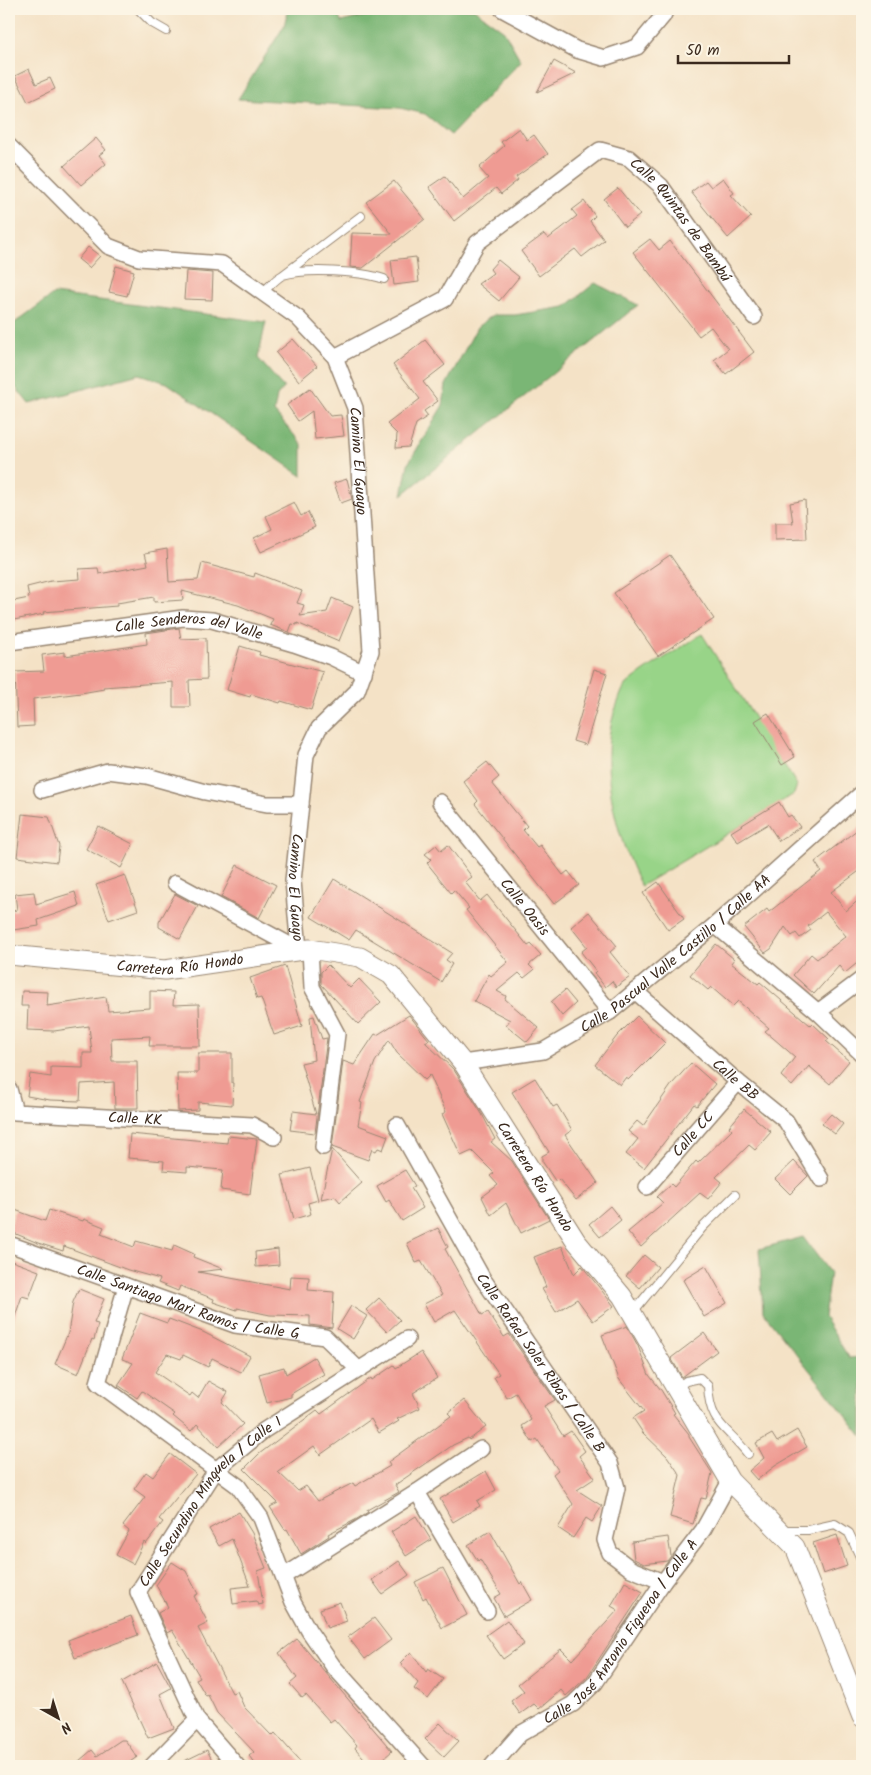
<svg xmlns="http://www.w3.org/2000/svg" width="871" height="1775" font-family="Kalam,sans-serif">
<rect width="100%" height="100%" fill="#fcf5e5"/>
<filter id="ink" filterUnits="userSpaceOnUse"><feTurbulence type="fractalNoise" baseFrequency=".02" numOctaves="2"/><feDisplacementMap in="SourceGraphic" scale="10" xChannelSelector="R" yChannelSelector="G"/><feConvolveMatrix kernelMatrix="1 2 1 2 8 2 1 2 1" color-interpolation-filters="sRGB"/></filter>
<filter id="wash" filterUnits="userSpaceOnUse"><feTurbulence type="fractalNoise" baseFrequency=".0096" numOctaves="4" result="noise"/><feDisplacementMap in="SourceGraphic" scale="20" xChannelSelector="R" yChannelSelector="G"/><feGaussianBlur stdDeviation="1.12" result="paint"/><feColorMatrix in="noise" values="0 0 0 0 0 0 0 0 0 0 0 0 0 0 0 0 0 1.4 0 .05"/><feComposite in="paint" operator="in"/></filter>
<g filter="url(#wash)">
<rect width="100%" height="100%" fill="#f4e2c6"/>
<path fill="#98d488" stroke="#6a7f53" d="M702,634L797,785L794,794L641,886C615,835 595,757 618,702C620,697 622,689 626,685C645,668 680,649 702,634Z"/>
<path fill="#7ab674" stroke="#5a7049" d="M288,9H336L341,22L394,9H474L504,31L521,61L451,135L425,114L400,108L238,99L284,26Z
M595,283L638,305L402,495L408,464L443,405L446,385L477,327L493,315H515L565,307Z
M54,294L266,322L258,358L284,388L277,396L274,412L302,444V476L167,383L139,374L29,404L9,379V327Z
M803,1237L830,1273L824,1317L849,1358L862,1357V1436L763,1312L759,1249Z"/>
<g id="blocks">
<path fill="#ef9b93" d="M554,61L576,73L537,92Z
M29,69L36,84L50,78L55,89L28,102L15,76Z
M519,128L527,140L534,135L548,154L516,177L518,180L501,194L496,188L454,221L429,187L445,176L463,199L488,178L479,168L504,146L501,142Z
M96,138L106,150L99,155L106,164L81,185L64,166Z
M723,178L734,193L731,195L751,217L728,238L691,192L706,181L711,187Z
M394,181L425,219L363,268L350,267L352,233L392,234L366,202Z
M618,188L640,215L625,227L604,199Z
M584,201L595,216L590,221L604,240L582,257L575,249L539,276L521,251L544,234L548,239L577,216L572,210Z
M650,239L659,250L670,241L754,352L726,374L714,360L728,349L711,327L699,336L633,252Z
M88,247L100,256L89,268L78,259Z
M416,257L419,282L394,285L391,260Z
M498,260L519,277L499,301L478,284L493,273L490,269Z
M116,266L134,271L127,296L109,292Z
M186,271L213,273L212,300L184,299Z
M293,339L317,366L299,381L276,353Z
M425,340L445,365L423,382L438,401L424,411L428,416L416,424L409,447L396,448L397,434L387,424L420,399L393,365Z
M310,388L330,416L341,415L344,436L315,439L312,411L298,421L287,405Z
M347,479L352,499L341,503L334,483Z
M805,500L807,539L775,540V523H793L790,503Z
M294,502L301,516L308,512L315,527L261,552L254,538L272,529L266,516Z
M167,549L169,582L198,580L202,563L254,577L255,573L302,591L297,603L304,605L300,616L327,612L332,598L353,607L339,641L297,623V625L292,624L289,632L270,625L273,619L238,605L182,591L183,600L154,602V597L117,603V606L43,612L44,614L9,621V602L29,598L27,587L51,581L80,579L79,569L98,568L99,574L148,565L145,553Z
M670,555L714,619L658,656L614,593Z
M179,628L181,639L206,638L207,679L189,680L190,707H173V682L103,687L104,689L81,693L33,699L34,726L17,727L15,672L44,671L42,655L65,652V656L147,644L146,633Z
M240,646L260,652L259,655L323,672L311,710L281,701L280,703L251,694L250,697L227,690Z
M594,669L607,673L586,745L573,741Z
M768,713L795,757L782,765L755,721Z
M487,762L499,777L492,783L527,826L523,830L537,847L540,845L563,875L568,871L579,885L554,904L475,804L478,801L463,781Z
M779,802L788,817L791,815L800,827L779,841L768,824L738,842L731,832Z
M22,814L49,817L59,846L57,862L17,857Z
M98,826L133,844L121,868L86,849Z
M862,826V869L831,892L846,911L862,897V959L845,973L839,966L814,994L793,975L811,954L817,959L846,936L826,912L808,926L811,930L800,938L796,933L792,936L785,927L771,949L765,953L744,927L767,909L769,912L821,871L815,862Z
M436,845L441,851L448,845L472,877L465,882L480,901L487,895L528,946L531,944L541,955L529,965L534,970L524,978L519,973L497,991L506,996L505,999L539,1028L527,1042L506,1025L510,1020L474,1001L489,974L491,976L508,962L466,910L469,908L454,890L451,893L427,863L431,859L425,854Z
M237,865L276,885L259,918L221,897Z
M125,875L138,910L109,920L96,885Z
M334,879L452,953L446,960L452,964L441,982L356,930L349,940L311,917Z
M658,882L684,919L668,930L643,893Z
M34,892L36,904L75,892L79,906L38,920L39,926L13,930L10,911L17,910L15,894Z
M175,894L198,906L180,939L159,927V922Z
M589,912L617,946L610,952L630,977L616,987L612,981L605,987L594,973L596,971L581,952L587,947L571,927Z
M716,944L734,959L731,963L758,984L760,982L810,1025L812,1023L829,1039L826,1041L849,1061L830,1084L809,1066L792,1086L781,1076L795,1057L765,1031L769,1028L738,1001L733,1006L711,987L708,990L690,975Z
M328,965L350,988L359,979L381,1002L358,1024L321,984V972Z
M285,966L302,1026L274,1035L261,998L257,999L250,978Z
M565,990L576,1003L562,1016L551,1002Z
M22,991L48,992L47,1006L106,997L108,1011L150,1008V991L174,992L173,1005L199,1004L200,1046H149L150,1036L111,1038L112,1061H137L138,1108H115L114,1082L81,1084L80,1101L50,1100L27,1096L30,1074L51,1077V1067L83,1068V1053H92L89,1026L54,1031L27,1030L28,1006H21Z
M409,1015L429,1040L425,1042L454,1070L482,1114L495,1139L491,1142L512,1161L549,1219L521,1233L506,1203L491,1215L482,1197L498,1185L490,1176L494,1173L472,1151L461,1156L442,1114L446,1112L430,1075L425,1080L397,1053L389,1040L375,1062L360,1102L362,1103L358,1125L388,1136L383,1150L378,1148L376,1151L372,1149L368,1160L332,1147L343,1061L354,1065L375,1034L377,1035Z
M314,1016L322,1039L327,1038L315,1133L290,1130L293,1111L316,1114L301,1063L314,1060L310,1017Z
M637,1016L665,1043L628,1080L626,1077L620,1085L595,1065L617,1036Z
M198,1053H232V1083H233L232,1105L198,1102V1110L178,1111L177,1073H198Z
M691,1063L715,1084L697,1106L694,1104L644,1168L626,1154L638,1139L628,1131L637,1121L643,1126L672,1084Z
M535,1078L553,1107L557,1105L572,1130L565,1135L598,1183L576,1200L559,1179L556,1182L542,1161V1156L549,1152L512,1092Z
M744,1109L771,1132L755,1150L749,1145L716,1177L722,1182L708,1199L700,1193L641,1247L628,1232L663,1203L657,1197L671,1184L674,1187L696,1161L698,1163L732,1130L729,1127Z
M831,1114L843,1124L835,1134L822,1124Z
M130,1134L227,1143L228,1136L257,1139L250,1194L221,1190L223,1170L187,1167V1172L163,1170L164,1161L128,1158Z
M332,1149L362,1183L340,1202L335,1196L321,1199Z
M794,1161L808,1176L790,1194L775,1179Z
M310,1168L318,1200L308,1203L311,1214L294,1219L282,1175Z
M405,1170L415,1186L411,1188L423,1208L402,1221L389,1200L386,1202L377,1186Z
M610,1206L621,1220L600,1237L589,1224Z
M15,1210L45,1221L49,1210L83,1221L84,1219L104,1227L101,1234L134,1247L136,1241L172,1251L174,1245L194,1254L193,1257L223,1269L198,1272L290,1289L291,1276L309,1277L308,1290L334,1292L332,1328L310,1325V1316L270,1315L237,1308V1310L213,1302L214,1299L180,1286L178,1291L158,1283L160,1279L128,1270L64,1246L63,1251L38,1243L9,1231Z
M438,1228L448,1247L445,1249L482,1315L488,1312L504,1337L509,1334L555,1400L544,1406L563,1436L571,1431L585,1451L579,1456L595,1478L577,1490L602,1506L592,1522L586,1518L573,1538L558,1528L573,1504L553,1474L558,1470L537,1439L532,1442L522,1426L531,1420L516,1393L507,1398L494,1377L499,1374L455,1310L434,1322L424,1304L442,1295L421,1261L416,1263L407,1243Z
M562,1246L574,1274L582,1266L614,1306L593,1321L577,1299L556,1312L542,1289L546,1287L534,1257Z
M278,1249L279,1265L256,1267L255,1252Z
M644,1255L658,1267L640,1288L626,1276Z
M9,1260L39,1271L29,1298L22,1296L11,1328H9Z
M706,1266L727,1303L704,1317L683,1280Z
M79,1289L104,1299L94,1323L98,1324L94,1340L92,1339L78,1374L55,1364L68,1333L73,1302Z
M379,1298L400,1320L387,1332L366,1310Z
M351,1306L367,1316L353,1339L337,1329Z
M140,1313L167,1323L169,1319L203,1332L250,1356L241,1372L212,1358L208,1367L183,1355L181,1359L167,1354L155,1372L190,1396L192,1393L198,1398L208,1381L228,1392L222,1402L243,1424L218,1447L197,1424L191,1431L173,1416L175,1414L142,1391L137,1398L118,1385L133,1363L122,1359Z
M627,1326L638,1346L649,1375L661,1390L675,1413L673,1414L689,1434V1437L712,1473L706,1499L701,1498L693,1524L670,1517L680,1475L667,1456L643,1433L633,1418L644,1411L619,1379L602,1335Z
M704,1333L717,1351L682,1377L671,1358Z
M421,1352L437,1378L413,1393L420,1408L397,1419L399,1421L379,1433L371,1419L320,1455L314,1446L278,1472L298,1491L306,1486L318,1501L353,1483L355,1486L390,1466L388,1462L451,1416L448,1413L464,1400L486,1427L469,1440L468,1438L453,1445L395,1485L399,1492L367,1510L368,1512L357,1519L328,1534L329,1536L301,1554L287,1529L285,1530L270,1507L278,1503L244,1469L259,1454L317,1410L321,1414L371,1378L372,1380L394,1365L396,1368Z
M314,1357L324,1374L291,1394V1397L267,1403L259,1374L284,1367L286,1374Z
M797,1430L807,1447L775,1466L757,1480L749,1471L764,1458L756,1443L772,1434L777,1442Z
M170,1454L196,1474L159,1519L163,1522L146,1544L144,1542L133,1564L116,1555L129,1531L123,1526L145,1497L134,1489L146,1472L153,1477Z
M486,1471L496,1490L477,1501L480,1506L453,1522L440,1499Z
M239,1512L252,1533L266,1568L258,1571L263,1604L258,1605L256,1601L233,1604L231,1588L250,1586L232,1539L219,1546L209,1529Z
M416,1516L431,1540L406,1556L391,1532Z
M490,1531L520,1584L522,1582L532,1600L504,1616L494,1598L501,1594L480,1559L478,1561L468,1545Z
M837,1535L847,1566L823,1574L813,1543Z
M668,1537L671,1556L667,1561L644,1564L634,1559L632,1542Z
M399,1561L409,1575L382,1594L372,1580Z
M172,1562L186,1571L198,1594L194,1596L208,1623L198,1628L232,1693L237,1691L244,1707L272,1736L275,1733L304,1766H257L249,1756L254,1752L217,1713L208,1695L206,1696L196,1679L200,1677L172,1630L167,1633L158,1613L168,1607L156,1585Z
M443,1568L467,1615L442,1628L426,1597L423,1599L415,1582Z
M625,1582L643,1592L587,1677L566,1696L561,1690L539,1709L534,1704L520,1714L511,1701L524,1691L518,1684L561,1649L572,1660L618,1610L611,1606Z
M340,1602L347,1621L327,1628L320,1609Z
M131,1616L138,1635L75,1658L68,1640Z
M374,1618L391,1640L365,1659L348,1637Z
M507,1620L524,1644L503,1659L486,1635Z
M297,1639L392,1751L375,1766H371L355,1748L357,1745L334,1719L330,1722L306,1695L302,1698L290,1684L297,1678L279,1653Z
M411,1652L426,1672L428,1669L443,1679L428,1699L414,1689L418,1683L400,1663Z
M157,1662L171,1688L160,1694L174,1728L148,1738L122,1682Z
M440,1723L459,1741L444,1757L425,1739Z
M121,1740H125L137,1757L124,1766H73L92,1750L97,1756Z
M207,1750L215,1766H174Z"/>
</g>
</g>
<g filter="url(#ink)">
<use href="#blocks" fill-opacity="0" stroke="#988672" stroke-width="1"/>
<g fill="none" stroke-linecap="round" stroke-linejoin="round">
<g stroke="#988672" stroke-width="10">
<path id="service" d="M138,9L152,23L166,31
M283,275L361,216
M262,293C268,288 276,278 283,275C306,268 360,271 384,279
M633,1312L702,1228L735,1195
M676,1388L686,1381L700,1378L708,1386C710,1426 726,1426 748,1454
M783,1530H808L835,1524L849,1533L862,1561"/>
</g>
<g stroke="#988672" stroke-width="18">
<g id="minor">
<path d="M502,9L577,50L604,58L637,47L663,16L666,9"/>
<path id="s1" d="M9,146L108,246L139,258L222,264L298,318L335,357L355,408L371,651L357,691L319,728L306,755L293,881L299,950"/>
<path id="s2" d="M335,357L445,299L477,243L600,150L629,158L661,186L754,317"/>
<path id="s3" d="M9,642L183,618L212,620L294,644L331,657L364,673"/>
<path d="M42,790L108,771L147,776L205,792L267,804H301"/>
<path id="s4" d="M440,802L610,1012"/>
<path d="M175,883L299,950"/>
<path d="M715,925L818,1012L862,1054"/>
<path d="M310,949L312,987L337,1034L323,1147"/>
<path id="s5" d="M635,991L738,1082L786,1121L821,1179"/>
<path d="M818,1012L862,979"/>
<path id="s6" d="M463,1063L543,1051L610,1012L715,925L862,793"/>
<path id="s7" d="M9,1089L15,1112L252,1125L274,1137"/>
<path id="s8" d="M397,1125L483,1279L610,1463L617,1488L605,1540L610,1553L631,1569L663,1582"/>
<path id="s9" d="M647,1187L738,1082"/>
<path id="s10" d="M9,1244L235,1325L325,1337L358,1369"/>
<path d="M126,1286L98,1383L238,1486L261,1518L293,1602L309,1631L333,1666L423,1766"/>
<path d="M417,1492L487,1611"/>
<path d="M284,1576L417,1492L481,1449"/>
<path d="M152,1766L197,1720"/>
<path id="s11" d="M237,1766L197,1720L138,1592L216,1470L263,1431L407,1339"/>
<path id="s12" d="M492,1766L520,1734L573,1704L595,1683L663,1582L703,1530L730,1481"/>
</g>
</g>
<g stroke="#988672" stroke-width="21">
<g id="tertiary">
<path id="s13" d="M9,955L165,970L310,949L360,957L391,975L463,1063L576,1241L622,1296L730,1481L795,1547L862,1717"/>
</g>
</g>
<use href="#service" stroke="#fff" stroke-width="8"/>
<use href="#minor" stroke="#fff" stroke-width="15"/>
<use href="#tertiary" stroke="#fff" stroke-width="19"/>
</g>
</g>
<g text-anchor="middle" stroke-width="4.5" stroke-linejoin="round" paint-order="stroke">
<g font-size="15" fill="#3b2a1e" stroke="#fcf5e5">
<text dy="5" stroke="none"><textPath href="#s2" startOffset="454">Calle Quintas de Bambú</textPath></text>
<text dy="5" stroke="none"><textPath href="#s1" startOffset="512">Camino El Guayo</textPath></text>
<text dy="5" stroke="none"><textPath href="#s3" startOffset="182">Calle Senderos del Valle</textPath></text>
<text dy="5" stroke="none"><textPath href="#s1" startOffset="961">Camino El Guayo</textPath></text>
<text dy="5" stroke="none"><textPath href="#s4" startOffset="135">Calle Oasis</textPath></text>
<text dy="5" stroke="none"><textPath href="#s6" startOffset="246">Calle Pascual Valle Castillo / Calle AA</textPath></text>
<text dy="5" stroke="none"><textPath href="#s13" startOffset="172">Carretera Río Hondo</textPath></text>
<text dy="5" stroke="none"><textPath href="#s5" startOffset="134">Calle BB</textPath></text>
<text dy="5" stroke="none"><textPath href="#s7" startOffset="144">Calle KK</textPath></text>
<text dy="5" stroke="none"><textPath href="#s9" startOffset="70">Calle CC</textPath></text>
<text dy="5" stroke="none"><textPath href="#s13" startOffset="638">Carretera Río Hondo</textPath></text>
<text dy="5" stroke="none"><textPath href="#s10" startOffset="189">Calle Santiago Mari Ramos / Calle G</textPath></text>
<text dy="5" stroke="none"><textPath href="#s8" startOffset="278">Calle Rafael Soler Ribas / Calle B</textPath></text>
<text dy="5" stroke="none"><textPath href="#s11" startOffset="319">Calle Secundino Minguela / Calle I</textPath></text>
<text dy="5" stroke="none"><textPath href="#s12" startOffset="189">Calle José Antonio Figueroa / Calle A</textPath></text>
</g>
</g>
<rect width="871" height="1775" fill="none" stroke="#fcf5e5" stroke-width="30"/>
<g transform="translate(58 1718) rotate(141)" stroke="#fcf5e5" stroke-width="4" paint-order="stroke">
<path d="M0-4L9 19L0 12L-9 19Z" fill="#3b2a1e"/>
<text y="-8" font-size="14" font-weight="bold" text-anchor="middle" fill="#3b2a1e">N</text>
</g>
<path d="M678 55v8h111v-8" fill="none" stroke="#3b2a1e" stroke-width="2.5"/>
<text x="686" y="55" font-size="15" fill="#3b2a1e" stroke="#fcf5e5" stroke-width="4" paint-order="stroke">50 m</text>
</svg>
